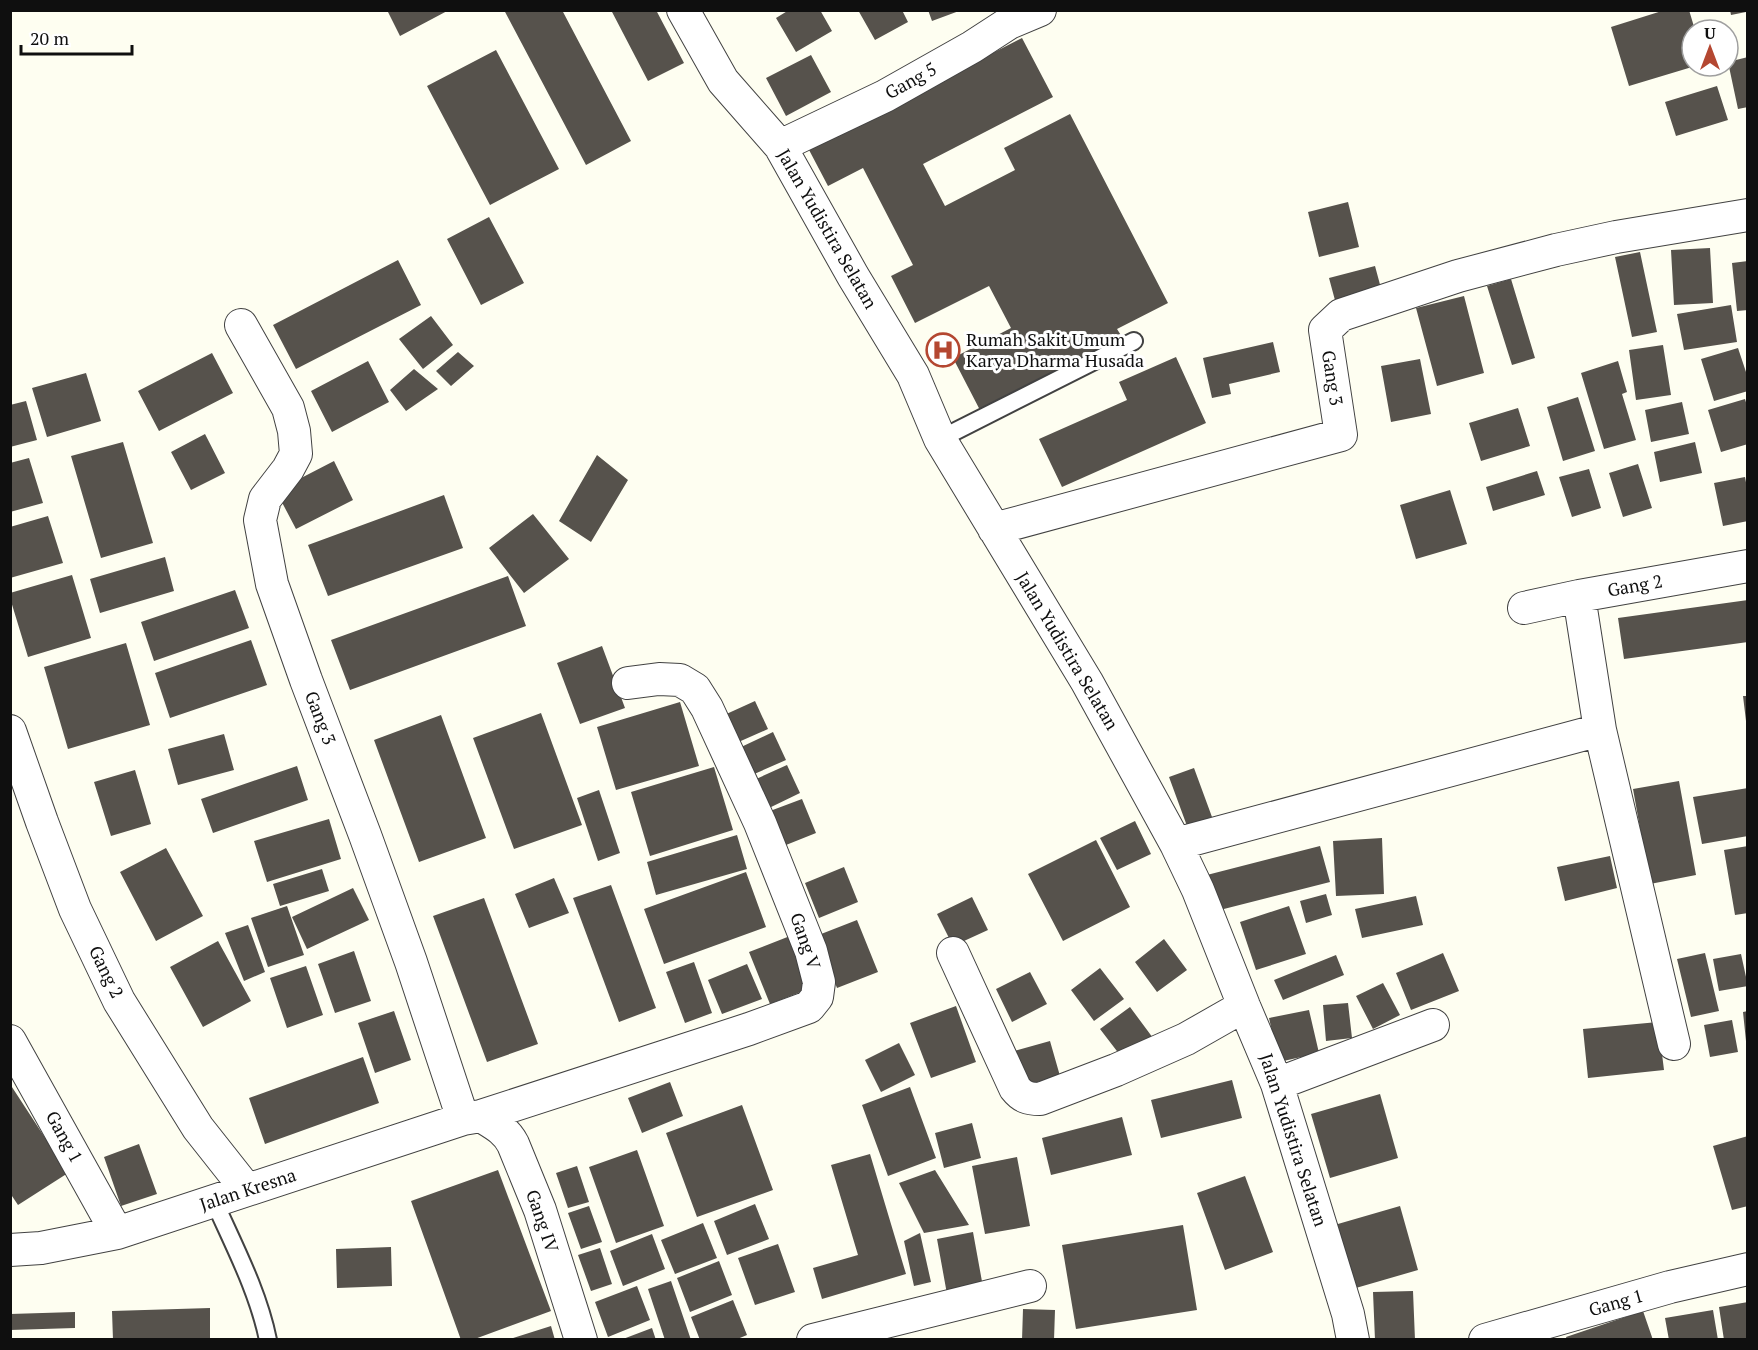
<svg xmlns="http://www.w3.org/2000/svg" width="1758" height="1350" font-family="'PT Serif',serif">
<rect width="100%" height="100%" fill="#fefef1"/>
<path fill="#56524c" d="M387,10H449L400,36Z
M504,10H562L631,141L586,165Z
M611,10H656L684,63L648,81Z
M789,10H820L832,31L796,52L776,18Z
M858,10H902L908,22L875,40Z
M928,10H959V11L932,21Z
M1665,10H1689L1695,30H1692V67L1629,86L1611,27Z
M1730,10H1746V12L1731,15Z
M1022,38L1053,97L923,164L945,206L1015,170L1004,148L1070,114L1168,303L1117,329L1124,340L982,414L953,358L1011,328L989,286L915,323L891,276L913,265L863,168L828,186L808,148Z
M496,50L559,169L490,205L427,86Z
M811,55L831,92L786,116L766,78Z
M1748,57V107L1738,109L1728,62Z
M1717,86L1728,120L1676,136L1665,102Z
M1348,202L1359,247L1319,257L1308,212Z
M489,217L524,283L481,305L447,239Z
M1710,248L1713,303L1674,305L1671,250Z
M1640,252L1657,332L1632,337L1615,257Z
M398,260L421,305L296,369L273,325Z
M1748,261V310L1737,311L1732,263Z
M1375,266L1382,292L1336,304L1329,278Z
M1511,279L1535,358L1512,365L1487,286Z
M1464,296L1484,373L1437,386L1416,308Z
M1731,305L1737,342L1684,350L1677,314Z
M431,316L453,345L423,369L399,339Z
M1273,342L1280,372L1229,384L1231,394L1212,398L1203,358Z
M1663,345L1671,395L1636,400L1629,350Z
M1738,348L1748,378V391L1714,401L1701,359Z
M458,352L474,366L451,386L436,371Z
M212,353L233,393L159,431L138,391Z
M1176,357L1206,423L1062,487L1039,439L1127,400L1119,382Z
M1420,359L1431,414L1391,422L1381,366Z
M368,361L389,402L332,432L311,391Z
M1618,361L1627,392L1622,394L1636,440L1604,449L1581,373Z
M414,369L438,389L406,411L390,390Z
M86,373L101,421L47,437L32,388Z
M1578,397L1595,451L1563,461L1547,407Z
M1745,399L1748,409V444L1721,452L1708,410Z
M26,401L37,440L10,447V405Z
M1682,402L1689,434L1651,442L1645,410Z
M1518,408L1530,446L1481,461L1469,423Z
M205,434L225,473L191,490L171,452Z
M123,442L153,543L101,558L71,456Z
M1695,442L1702,473L1660,482L1654,452Z
M597,455L628,480L591,542L559,521Z
M29,458L43,503L10,512V463Z
M334,461L353,500L296,529L276,491Z
M1638,464L1652,508L1623,517L1609,473Z
M1589,469L1601,508L1572,517L1559,477Z
M1537,471L1545,495L1493,511L1486,487Z
M1745,477L1748,493V521L1723,526L1714,483Z
M1450,490L1467,544L1416,559L1400,505Z
M444,495L463,548L328,596L308,545Z
M533,514L569,559L524,593L489,548Z
M48,516L63,563L10,578V527Z
M165,557L174,591L100,613L90,579Z
M72,575L91,638L28,657L10,598V593Z
M508,576L526,626L350,690L331,640Z
M235,590L249,628L154,661L141,622Z
M1748,600V642L1624,659L1618,618Z
M251,640L267,685L170,718L155,673Z
M126,643L150,725L68,749L44,667Z
M602,646L625,708L580,724L557,663Z
M1743,696H1748V721H1746Z
M755,701L768,729L734,744L722,716Z
M680,702L699,766L616,790L597,727Z
M541,713L582,825L514,849L473,738Z
M441,715L486,838L419,862L374,740Z
M773,732L786,760L752,775L739,748Z
M224,734L234,770L178,785L168,749Z
M787,765L800,793L767,809L754,780Z
M297,766L308,800L213,833L201,799Z
M714,767L733,830L650,856L631,792Z
M1194,768L1212,817L1187,826L1169,777Z
M135,770L151,824L111,836L94,782Z
M1679,781L1696,875L1650,884L1633,789Z
M1748,788V836L1702,844L1693,797Z
M599,790L620,853L598,861L577,798Z
M802,799L816,833L776,849L762,814Z
M329,819L341,859L267,882L254,841Z
M1135,821L1151,854L1117,870L1100,838Z
M737,835L747,869L656,895L647,862Z
M1382,838L1384,894L1336,896L1333,841Z
M1096,840L1130,907L1063,941L1028,874Z
M1320,846L1330,882L1212,912L1203,876Z
M1748,846V913L1735,915L1724,850Z
M166,848L203,916L156,941L120,872Z
M1610,856L1617,888L1565,901L1557,867Z
M844,867L858,902L819,918L805,883Z
M322,869L329,891L280,906L273,884Z
M746,872L766,927L664,964L644,909Z
M554,878L569,913L529,928L515,894Z
M611,885L656,1008L619,1022L573,898Z
M353,888L369,920L307,949L292,917Z
M1326,894L1332,915L1306,923L1300,901Z
M1416,896L1423,925L1362,938L1355,909Z
M972,897L988,930L953,946L937,914Z
M484,898L538,1044L487,1062L433,916Z
M287,906L304,955L268,967L251,918Z
M1289,906L1306,954L1256,970L1240,922Z
M857,920L878,972L837,988L816,936Z
M248,925L265,972L244,981L225,933Z
M790,936L811,988L770,1004L749,952Z
M1164,939L1187,970L1157,992L1135,962Z
M218,941L251,1001L203,1027L170,967Z
M354,951L371,1001L335,1013L318,964Z
M1443,953L1459,991L1411,1010L1396,973Z
M1705,953L1719,1011L1691,1017L1677,959Z
M1741,954L1748,986L1719,991L1713,959Z
M1336,955L1344,975L1283,1000L1274,980Z
M694,962L712,1013L685,1023L666,972Z
M747,964L762,999L722,1014L708,980Z
M306,966L323,1015L287,1028L270,978Z
M1100,968L1124,999L1094,1021L1071,990Z
M1030,972L1047,1004L1012,1022L996,989Z
M1383,983L1400,1015L1373,1029L1356,996Z
M1348,1003L1352,1038L1326,1041L1323,1005Z
M956,1006L976,1062L931,1078L910,1023Z
M1130,1007L1153,1038L1123,1059L1100,1029Z
M1309,1010L1319,1053L1279,1062L1269,1018Z
M394,1011L411,1060L375,1073L358,1023Z
M1748,1011V1041H1746L1743,1012Z
M1732,1020L1738,1052L1710,1057L1704,1025Z
M1658,1022L1664,1070L1588,1078L1583,1029Z
M1050,1041L1060,1076L1023,1086L1014,1051Z
M899,1043L915,1075L881,1092L865,1060Z
M363,1057L379,1103L265,1144L249,1098Z
M1232,1080L1242,1118L1161,1138L1151,1100Z
M670,1082L683,1116L642,1133L628,1098Z
M10,1084L68,1173L18,1205L10,1193Z
M910,1087L936,1158L888,1176L862,1105Z
M1380,1094L1398,1158L1330,1178L1311,1114Z
M742,1105L773,1190L697,1217L666,1133Z
M1122,1117L1132,1155L1051,1175L1042,1138Z
M972,1123L981,1158L944,1168L935,1133Z
M1748,1136V1206L1732,1210L1713,1146Z
M139,1144L157,1194L121,1206L104,1157Z
M637,1150L664,1226L616,1243L589,1167Z
M870,1154L906,1274L822,1299L813,1268L858,1255L831,1165Z
M1017,1157L1030,1226L985,1234L972,1166Z
M577,1166L589,1202L568,1208L556,1173Z
M498,1170L551,1311L472,1340H461L411,1201Z
M935,1170L969,1225L924,1233L899,1183Z
M1245,1176L1273,1252L1225,1270L1197,1193Z
M755,1204L769,1239L727,1255L714,1221Z
M589,1206L602,1242L581,1249L568,1213Z
M1400,1206L1418,1270L1349,1290L1331,1226Z
M703,1223L717,1258L675,1274L661,1240Z
M1183,1225L1197,1310L1076,1329L1062,1245Z
M973,1232L983,1287L947,1294L937,1239Z
M920,1233L931,1282L914,1286L904,1241Z
M652,1234L665,1269L623,1286L610,1251Z
M778,1244L795,1292L755,1305L738,1258Z
M391,1247L392,1286L337,1288L336,1249Z
M600,1248L612,1284L591,1291L578,1255Z
M719,1261L732,1295L690,1312L677,1278Z
M671,1281L691,1340H665L648,1289Z
M637,1286L650,1320L608,1337L595,1302Z
M1413,1291L1415,1340H1375L1373,1292Z
M733,1300L747,1335L735,1340H700L691,1317Z
M1748,1302V1340H1724L1719,1307Z
M210,1308V1340H113L112,1311Z
M1023,1309L1055,1310L1054,1340H1022Z
M1713,1310L1718,1340H1669L1665,1318Z
M1643,1311L1653,1340H1567L1566,1337Z
M75,1312V1328L10,1330V1314Z
M551,1326L555,1340H510V1339Z
M652,1328L656,1340H623V1339Z"/>
<g fill="none" stroke-linecap="round" stroke-linejoin="round">
<g stroke="#424242" stroke-width="20">
<path id="lane" d="M940,439L1134,341
M214,1201C234,1246 258,1291 268,1340"/>
</g>
<g stroke="#424242" stroke-width="34">
<path id="street" d="M683,10L723,81L780,146L853,276L913,375L940,439L1087,682L1176,844L1198,890L1244,1006L1277,1084L1348,1314L1353,1340
M780,146L885,96L972,47L1009,23L1040,10
M241,325L288,408L294,431L296,454L288,469L265,499L260,520L272,584L306,680L365,835L411,962L463,1119
M994,529L1341,435L1325,330L1341,315L1458,276L1556,250L1616,237L1748,215
M1579,596L1600,730L1674,1044
M1524,608L1579,596L1748,566
M10,731L42,822L75,909L119,1001L198,1128L247,1190
M1176,844L1600,730
M953,953L1015,1088C1022,1097 1028,1099 1040,1099L1116,1070L1186,1039L1244,1006
M10,1041L117,1233
M1277,1084L1433,1025
M481,1116C494,1124 506,1130 513,1144L540,1210L581,1340
M10,1250L41,1248L117,1233L463,1119L481,1116L749,1029L809,1007L817,997L819,982L811,951L760,823L707,708L695,689L680,680L659,679L628,683
M813,1340L1030,1286
M1485,1340L1670,1287L1748,1269"/>
</g>
<use href="#lane" stroke="#fff" stroke-width="16"/>
<use href="#street" stroke="#fff" stroke-width="32"/>
</g>
<defs>
<g id="hospital-ring" transform="scale(1.725)"><circle r="9.5" fill="#fff" stroke="#b44731" stroke-width="1.5"/><path d="M-5-5h3v3.5h4V-5h3V5h-3V1.5h-4V5h-3Z" fill="#b44731"/></g>
</defs>
<g fill-rule="evenodd">
<use href="#hospital-ring" x="943" y="350"/>
</g>
<g text-anchor="middle" stroke-width="6" stroke-linejoin="round" paint-order="stroke">
<g font-size="18" fill="#0f0f0f" stroke="#fff">
<text transform="translate(911 81) rotate(-29)" y="6">Gang 5</text>
<text transform="translate(827 229) rotate(60)" y="6">Jalan Yudistira Selatan</text>
<text transform="translate(1332 378) rotate(81)" y="6">Gang 3</text>
<text transform="translate(1635 586) rotate(-10)" y="6">Gang 2</text>
<text transform="translate(1067 651) rotate(59)" y="6">Jalan Yudistira Selatan</text>
<text transform="translate(320 718) rotate(69)" y="6">Gang 3</text>
<text transform="translate(805 941) rotate(71)" y="6">Gang V</text>
<text transform="translate(106 972) rotate(64)" y="6">Gang 2</text>
<text transform="translate(64 1137) rotate(61)" y="6">Gang 1</text>
<text transform="translate(1293 1140) rotate(72)" y="6">Jalan Yudistira Selatan</text>
<text transform="translate(248 1190) rotate(-18)" y="6">Jalan Kresna</text>
<text transform="translate(542 1221) rotate(71)" y="6">Gang IV</text>
<text transform="translate(1616 1303) rotate(-16)" y="6">Gang 1</text>
</g>
<g font-size="18" fill="#0f0f0f" stroke="#fff" text-anchor="start">
<text x="966" y="346">Rumah Sakit Umum<tspan x="966" dy="21">Karya Dharma Husada</tspan></text>
</g>
</g>
<rect width="1758" height="1350" fill="none" stroke="#0f0f0f" stroke-width="24"/>
<g transform="translate(1710 48)"><circle r="28" fill="#ffffff" stroke="#9f9f9f" stroke-width="1.5"/>
<path d="M0-4.5L10 22L0 15L-10 22Z" fill="#b44731"/>
<text y="-9" font-size="16" font-weight="bold" text-anchor="middle" fill="#0f0f0f">U</text>
</g>
<path d="M21 45v9h111v-9" fill="none" stroke="#0f0f0f" stroke-width="3"/>
<text x="30" y="45" font-size="18" fill="#0f0f0f" stroke="#ffffff" stroke-width="4.5" paint-order="stroke">20 m</text>
</svg>
